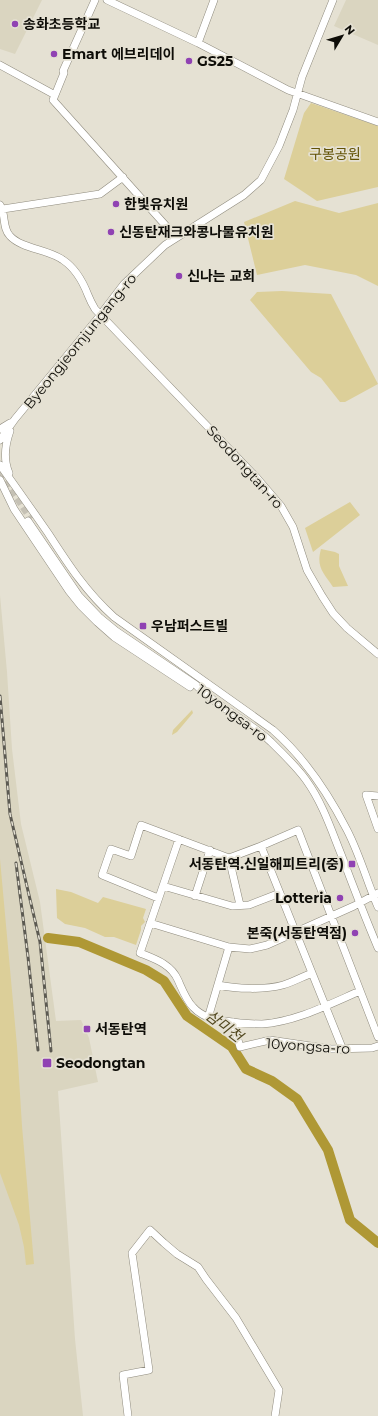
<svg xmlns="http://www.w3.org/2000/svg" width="378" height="1416" font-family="Montserrat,'Noto Sans KR',sans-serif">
<rect width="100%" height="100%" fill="#e5e1d3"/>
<path fill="#dad5c0" d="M0,0H42L15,54L0,49Z
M346,0H378V45L334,26Z
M0,595L7,672L12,749L21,824L40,902L56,1021L81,1020L89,1038L98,1082L58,1091L75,1339L83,1416H0Z"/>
<path fill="#dccf99" d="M311,103L378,126V187L317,201L284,179L304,113Z
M295,201L339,213L378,203V286L356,275L305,265L257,275L244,222Z
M282,291L331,294L378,384L345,402H340L321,378L311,372L250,300L257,292Z
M350,502L360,515L313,552L305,528Z
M321,549L335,552L339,554V566L348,586L333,587C323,572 316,567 321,549Z
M192,710L193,713L177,732L172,735L173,730Z
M0,859L17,1046L22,1126L34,1264L26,1265L24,1247L19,1225L0,1173Z
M56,889L71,892L98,903L103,897L146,909L143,918L145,922L141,926V930L136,945L114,937H105L85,928L65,924L57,918Z"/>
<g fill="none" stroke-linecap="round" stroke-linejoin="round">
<path stroke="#af9835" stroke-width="10" d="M48,938L79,942L146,970L164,981L187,1016L232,1047L246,1069L272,1081L297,1099L328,1150L350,1220L378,1243"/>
<path stroke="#c5c1b5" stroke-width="7" stroke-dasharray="7 3.5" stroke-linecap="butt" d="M0,472L31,519"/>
<g stroke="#8f8b7e" stroke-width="8">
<path id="minor" d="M95,0L63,71L64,73L53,100L176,237
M107,0L198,43L288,90L378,122
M198,43L214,0
M0,65L55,95
M0,205C6,214 2,228 10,236C22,249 48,249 63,260C75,268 83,282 88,295C90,300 92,304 95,309L257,478L281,506L293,527L307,570L322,596L333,613L347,628L378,654
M3,209L100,194L123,177
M0,429L10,423
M0,440L15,419L98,318L124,284L165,245L244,195L261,180L279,146L293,110L302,77L333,0
M0,465C16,487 32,510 48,533C68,564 86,592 114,617L273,730C305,758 328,793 347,830C360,855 367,882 378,907
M9,473C3,459 5,445 10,431
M0,480L14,509L69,591L81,606L97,622L114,637L190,687
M28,521L79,596L99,617L116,631L196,685C218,708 248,720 271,742C283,754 296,766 306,780C322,802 331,829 341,854C353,886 365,917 378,948
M378,796L366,795L378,829
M179,839L140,953C155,959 171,964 178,980C182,989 186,1000 193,1007C202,1017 213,1019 225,1021C237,1023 250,1024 262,1024C295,1022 330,1004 360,991
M261,846L343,1050
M229,858L240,905
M163,886L232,906L249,905L280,893
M195,896L210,850
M158,898L102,875L111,849L131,856L141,825L229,858L261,846L298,830L378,1037
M150,923L229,947L250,949L267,945L354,906L378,893
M218,985C236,989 265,990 283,985C293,982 302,977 312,973
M208,1018L229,947
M233,1022L240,1047L270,1040L331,1049L372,1048L378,1046
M128,1416L123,1375L149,1370L132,1253L150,1230L164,1243L177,1254L198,1267L206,1279L236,1318L279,1390L275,1416"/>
</g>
<use href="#minor" stroke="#fff" stroke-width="7"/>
<g stroke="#5c5a52" stroke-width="3">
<path id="rail" d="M0,696L10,814L40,942L51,1051
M16,863L28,957L38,1050"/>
</g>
<use href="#rail" stroke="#e5e1d3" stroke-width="1.5" stroke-dasharray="4.5" stroke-linecap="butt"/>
</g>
<g fill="#9042b3" stroke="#e5e1d3" stroke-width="1.5">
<circle cx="15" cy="24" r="4"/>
<circle cx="54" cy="54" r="4"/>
<circle cx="189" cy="61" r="4"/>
<circle cx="116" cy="204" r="4"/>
<circle cx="111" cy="232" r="4"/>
<circle cx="179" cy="276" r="4"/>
<rect x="139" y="622" width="8" height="8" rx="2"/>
<rect x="348" y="860" width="8" height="8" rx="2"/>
<circle cx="340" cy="898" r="4"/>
<circle cx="355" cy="933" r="4"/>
<rect x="83" y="1025" width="8" height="8" rx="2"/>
<rect x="42" y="1058" width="10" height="10" rx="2"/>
</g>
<g text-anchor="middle" stroke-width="3.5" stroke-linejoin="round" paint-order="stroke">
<g font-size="14" font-weight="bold" fill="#0e0d08" stroke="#e5e1d3" text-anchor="start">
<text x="23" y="29">송화초등학교</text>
<text x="62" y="59">Emart 에브리데이</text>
<text x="197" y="66">GS25</text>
<text x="124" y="209">한빛유치원</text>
<text x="119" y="237">신동탄재크와콩나물유치원</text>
<text x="187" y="281">신나는 교회</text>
<text x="151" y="631">우남퍼스트빌</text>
<text x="344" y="869" text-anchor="end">서동탄역.신일해피트리(중)</text>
<text x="332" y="903" text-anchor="end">Lotteria</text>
<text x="347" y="938" text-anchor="end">본죽(서동탄역점)</text>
<text x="95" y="1034">서동탄역</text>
<text x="56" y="1068">Seodongtan</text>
</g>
<g font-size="14" fill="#625204" stroke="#e5e1d3">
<text x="335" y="159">구봉공원</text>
</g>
<g font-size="14" fill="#0e0d08" stroke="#e5e1d3">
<text transform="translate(80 341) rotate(-51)" y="5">Byeongjeomjungang-ro</text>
<text transform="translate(245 467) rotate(48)" y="5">Seodongtan-ro</text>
<text transform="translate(232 713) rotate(37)" y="5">10yongsa-ro</text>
<text transform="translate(308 1046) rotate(4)" y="5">10yongsa-ro</text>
</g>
<g font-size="15" font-style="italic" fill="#524820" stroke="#e5e1d3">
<text transform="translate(224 1026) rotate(37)" y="5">삼미천</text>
</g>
</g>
<g transform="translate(342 36) rotate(52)" stroke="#e5e1d3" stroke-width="3" paint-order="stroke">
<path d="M0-3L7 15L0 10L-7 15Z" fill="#0e0d08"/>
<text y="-6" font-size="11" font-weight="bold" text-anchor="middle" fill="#0e0d08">N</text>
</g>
</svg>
